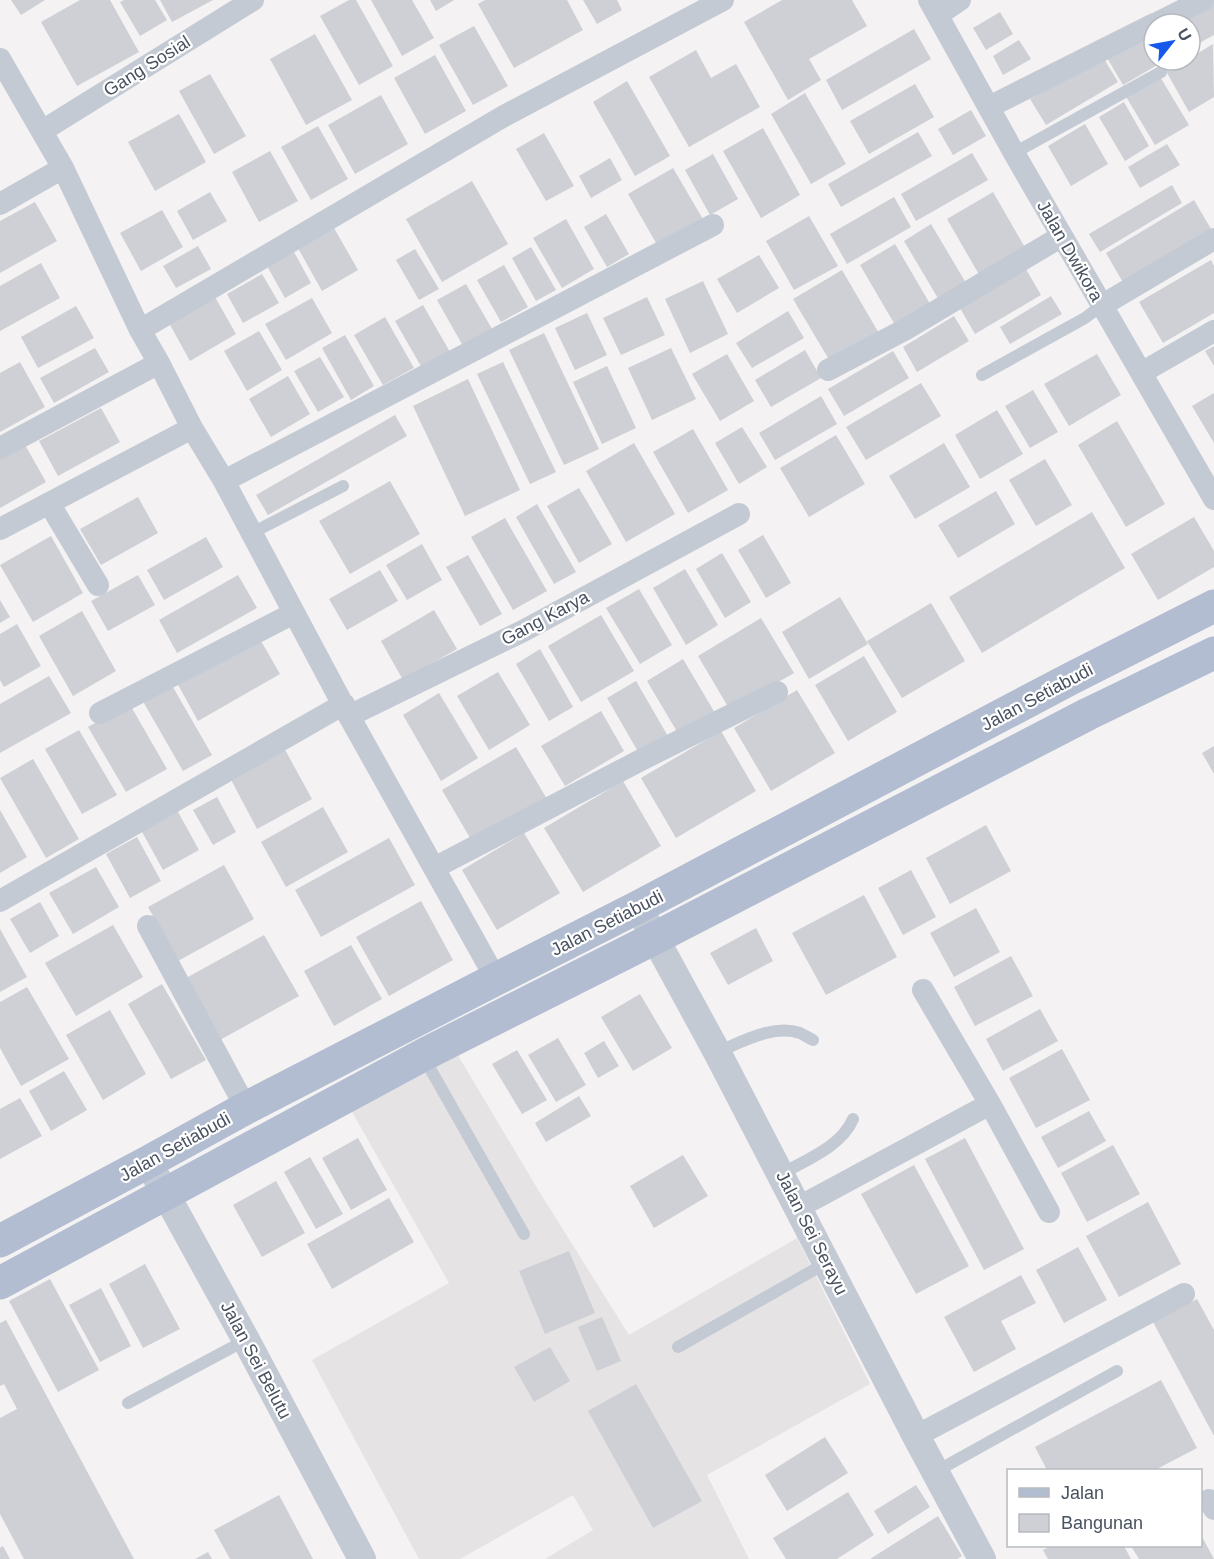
<svg xmlns="http://www.w3.org/2000/svg" width="1214" height="1559" font-family="Arial,sans-serif">
<rect width="100%" height="100%" fill="#f4f2f2"/>
<path fill="#e5e3e4" d="M456,1052L537,1188L629,1335L797,1238L870,1384L707,1475L749,1559H545L593,1530L573,1495L460,1559H419L312,1360L449,1283L351,1110Z"/>
<path fill="#ced0d6" d="M11,0H45L21,15Z
M80,0H110L139,52L77,86L41,22Z
M124,0H155L167,20L140,36L120,2Z
M160,0H213L172,22Z
M349,0H356L393,66L359,85L320,16Z
M371,0H412L434,38L402,56Z
M430,0H454L436,11Z
M485,0H567L583,30L514,68L478,4Z
M583,0H617L622,10L597,24Z
M782,0H852L867,26L809,59L821,80L788,100L744,22Z
M1214,0V35L1190,48V24H1172Z
M1000,12L1013,34L986,50L973,28Z
M474,26L508,86L473,105L439,45Z
M914,29L931,59L842,110L826,80Z
M1147,32L1154,44V60H1166L1123,85L1106,56Z
M315,34L352,100L306,125L270,59Z
M1019,40L1031,59L1003,75L993,56Z
M1213,44L1214,97L1189,112L1166,71L1186,60H1190V58Z
M696,50L711,78L736,64L760,107L689,147L649,77Z
M435,55L466,111L425,134L394,78Z
M1103,57L1118,82L1046,125L1030,99Z
M210,74L246,136L214,154L179,91Z
M1159,75L1189,125L1155,145L1125,95Z
M627,81L670,156L635,176L593,102Z
M915,84L934,117L869,154L850,121Z
M805,93L846,164L811,184L771,114Z
M381,95L408,144L355,174L328,125Z
M1124,102L1149,146L1125,161L1099,117Z
M971,110L986,136L953,155L938,129Z
M179,114L206,162L155,191L128,142Z
M1085,124L1108,164L1071,186L1048,146Z
M318,126L348,179L311,200L281,147Z
M763,128L800,195L761,218L723,151Z
M918,132L932,156L841,207L828,184Z
M544,133L574,186L546,201L516,149Z
M1167,144L1180,165L1140,188L1128,167Z
M270,151L298,201L259,222L232,172Z
M972,153L988,180L916,221L901,194Z
M713,154L738,199L710,215L685,170Z
M610,158L622,180L591,198L579,176Z
M673,168L704,221L659,248L628,194Z
M472,181L508,244L442,282L406,219Z
M1172,185L1182,203L1100,252L1089,234Z
M210,192L227,221L193,240L177,211Z
M993,192L1027,251L981,278L947,219Z
M894,197L911,227L847,264L830,234Z
M1194,200L1214,234L1125,286L1106,253Z
M35,202L57,241L0,273V221Z
M162,210L183,247L141,271L120,233Z
M606,214L629,254L607,267L584,227Z
M809,216L838,266L794,290L766,241Z
M566,219L594,269L562,288L533,238Z
M931,224L966,283L939,300L904,241Z
M334,228L358,270L322,291L298,248Z
M895,244L933,309L898,330L860,265Z
M198,246L211,269L176,288L163,266Z
M531,247L556,290L536,301L512,258Z
M415,249L439,289L419,300L396,260Z
M294,252L311,283L285,298L267,266Z
M759,255L779,288L737,313L717,279Z
M1211,260L1214,266V313L1163,343L1139,302Z
M41,263L60,298L0,331V286Z
M1023,264L1041,295L975,334L957,303Z
M504,265L528,307L501,322L477,280Z
M842,270L880,335L831,363L793,299Z
M262,274L279,303L243,323L227,294Z
M703,281L728,334L690,353L665,299Z
M466,284L492,329L463,346L437,300Z
M1051,296L1062,314L1010,344L1000,327Z
M215,297L236,334L190,361L169,323Z
M647,297L665,335L621,355L603,318Z
M312,298L332,333L286,360L265,324Z
M423,305L450,352L422,368L395,321Z
M76,306L94,338L38,368L21,337Z
M788,311L804,338L752,368L736,343Z
M587,313L607,355L575,370L555,328Z
M954,316L969,341L917,372L903,347Z
M385,317L414,368L383,385L354,335Z
M259,331L282,370L247,391L224,351Z
M544,333L599,449L564,465L509,350Z
M345,335L374,386L351,400L322,348Z
M1214,346V366L1205,351Z
M95,348L109,372L54,403L40,378Z
M671,348L696,399L652,420L628,368Z
M805,350L821,378L771,407L755,380Z
M893,351L909,378L844,416L828,389Z
M727,354L754,401L720,421L692,374Z
M1097,354L1121,395L1069,426L1044,384Z
M320,357L344,397L318,412L294,371Z
M20,362L45,407L0,432V373Z
M503,362L556,472L530,484L477,374Z
M607,366L636,428L602,444L573,382Z
M288,376L310,414L271,437L249,399Z
M468,379L520,490L465,516L413,406Z
M921,383L941,416L866,460L846,427Z
M1033,390L1058,432L1030,448L1005,406Z
M1214,393V443L1192,406Z
M821,396L837,424L775,460L759,433Z
M101,408L120,442L58,476L39,441Z
M997,410L1023,454L980,479L955,435Z
M395,415L407,436L268,515L256,495Z
M1117,421L1165,504L1126,527L1078,445Z
M742,427L767,467L739,484L715,443Z
M693,429L728,490L688,513L653,452Z
M836,435L865,484L809,517L780,468Z
M24,443L46,482L0,508V457Z
M634,443L675,514L626,542L586,471Z
M944,443L970,487L915,519L889,476Z
M1045,459L1072,505L1036,526L1009,480Z
M390,481L420,534L350,574L319,521Z
M579,488L612,544L579,563L547,506Z
M996,491L1015,524L958,558L938,525Z
M138,497L158,533L101,565L80,529Z
M537,504L576,572L554,584L516,517Z
M1092,512L1125,568L982,653L949,597Z
M1194,517L1214,551V567L1158,600L1131,554Z
M505,518L547,591L513,610L471,537Z
M763,535L791,583L766,598L738,550Z
M51,536L83,593L33,622L0,565Z
M206,537L223,567L164,600L147,570Z
M422,544L442,580L407,600L386,565Z
M722,553L751,602L725,618L696,569Z
M468,555L502,614L480,626L446,567Z
M685,569L718,625L686,645L653,588Z
M380,570L398,601L347,630L329,599Z
M138,575L155,605L108,631L91,601Z
M238,575L257,608L177,653L159,620Z
M639,589L672,645L640,664L606,608Z
M840,597L868,644L809,679L782,632Z
M0,600L10,617L0,623Z
M931,603L965,661L902,698L867,641Z
M434,610L457,649L403,680L381,641Z
M82,611L116,671L73,696L39,636Z
M601,615L634,671L581,702L548,646Z
M761,618L794,673L730,710L698,656Z
M17,624L41,666L4,687L0,680V634Z
M257,634L280,674L198,721L176,681Z
M540,649L573,707L549,721L516,664Z
M864,656L897,712L848,741L815,685Z
M683,659L715,713L679,735L647,681Z
M498,672L530,725L489,750L457,696Z
M49,676L71,713L0,753V704Z
M636,681L669,738L640,755L607,698Z
M170,682L212,755L183,771L141,698Z
M797,690L835,753L771,791L734,728Z
M439,693L478,758L441,781L403,715Z
M129,703L167,769L126,792L88,727Z
M601,711L624,751L565,786L541,746Z
M79,730L117,795L82,814L45,749Z
M721,731L756,791L676,838L641,778Z
M283,746L312,799L257,829L229,776Z
M1214,746V774L1202,753Z
M516,747L547,799L473,843L442,790Z
M33,759L79,839L46,858L0,778Z
M623,781L661,846L583,892L544,828Z
M217,797L236,832L213,845L193,810Z
M323,807L348,852L286,887L261,842Z
M0,810L27,857L0,873Z
M177,810L199,850L163,870L141,830Z
M986,825L1011,871L950,904L926,858Z
M524,833L560,893L497,930L462,870Z
M137,837L161,881L130,898L106,854Z
M389,838L415,885L321,937L295,890Z
M224,865L254,919L178,961L148,907Z
M96,867L119,907L73,934L49,893Z
M911,870L936,917L903,935L878,888Z
M864,895L897,957L826,995L792,933Z
M421,901L453,960L389,996L356,937Z
M40,902L59,936L30,953L10,919Z
M976,908L1000,952L954,977L930,933Z
M113,925L143,977L76,1016L45,963Z
M756,928L773,961L728,985L710,953Z
M0,929L27,977L0,992Z
M264,935L299,996L220,1040L186,978Z
M351,945L382,999L334,1026L304,971Z
M1011,956L1033,996L975,1026L954,987Z
M162,984L206,1060L171,1079L128,1004Z
M27,987L69,1059L21,1086L0,1048V1002Z
M640,994L672,1048L633,1071L601,1017Z
M1040,1009L1058,1041L1003,1071L986,1039Z
M110,1010L146,1074L103,1100L66,1035Z
M558,1038L586,1085L556,1102L528,1055Z
M604,1041L619,1066L598,1078L584,1053Z
M1062,1049L1090,1100L1036,1128L1009,1078Z
M517,1050L547,1100L522,1114L492,1064Z
M64,1071L87,1110L51,1131L29,1091Z
M579,1096L591,1116L546,1142L535,1123Z
M20,1098L42,1136L0,1159V1109Z
M1089,1111L1106,1141L1058,1168L1041,1137Z
M358,1138L387,1190L351,1210L322,1158Z
M965,1138L1024,1249L984,1270L925,1159Z
M1113,1145L1140,1194L1087,1222L1061,1173Z
M683,1155L708,1196L654,1228L630,1186Z
M310,1157L343,1214L316,1229L284,1172Z
M914,1165L969,1266L916,1294L861,1194Z
M276,1181L305,1233L262,1257L233,1205Z
M389,1198L414,1242L332,1289L307,1244Z
M1148,1202L1181,1264L1119,1297L1086,1236Z
M1078,1247L1107,1300L1064,1323L1036,1270Z
M569,1251L595,1313L545,1334L519,1271Z
M145,1264L180,1329L143,1348L109,1284Z
M1021,1275L1036,1303L1001,1321L1016,1349L974,1372L944,1317Z
M50,1279L99,1370L58,1392L9,1301Z
M101,1288L131,1346L100,1362L69,1305Z
M1197,1299L1214,1330V1436L1153,1322Z
M602,1317L621,1361L597,1371L578,1327Z
M6,1320L134,1559H24L0,1514V1418L17,1409L4,1384L0,1386V1323Z
M550,1347L570,1381L534,1402L514,1367Z
M1161,1380L1197,1448L1155,1470H1047L1035,1447Z
M636,1384L702,1501L653,1528L588,1411Z
M825,1437L848,1473L787,1511L765,1475Z
M916,1485L930,1507L888,1534L874,1511Z
M848,1492L874,1535L837,1559H786L773,1538Z
M279,1495L313,1559H230L214,1530Z
M938,1516L962,1556L957,1559H870Z
M1200,1533L1214,1559H1139L1131,1546H1200Z
M3,1546L10,1559H0V1548Z
M1051,1546H1124L1131,1559H1048L1043,1550Z
M208,1552L212,1559H195Z"/>
<g fill="none" stroke-linecap="round" stroke-linejoin="round">
<path stroke="#c3cad4" stroke-width="12" d="M1014,153L1161,72
M982,375L1085,318L1101,306
M252,533L343,486
M717,1052C742,1042 773,1024 800,1033C804,1035 809,1038 813,1040
M425,1055L428,1065L524,1234
M781,1174C806,1160 842,1146 853,1119
M678,1347L826,1263
M128,1403L246,1340
M935,1472L1117,1371"/>
<path stroke="#c3cad4" stroke-width="22" d="M929,0L1014,153L1214,499
M938,15L960,0
M1155,24L1203,0
M0,59L63,168L140,330L159,363L192,428L224,481L349,716L496,979
M989,107L1154,24
M42,131L253,0
M0,204L63,168
M1101,306L1214,239
M140,330L504,116L723,0
M828,370L906,329L1062,236
M1141,373L1214,331
M0,448L159,363
M224,481L713,225
M49,503L98,585
M0,529L192,428
M100,713L294,613
M349,716L523,631L739,514
M434,868L641,760L777,692
M0,901L344,704
M148,926L246,1108
M990,1104L1049,1212
M799,1207L990,1104L923,990
M916,1436L1184,1294
M1209,1500L1214,1509"/>
<path stroke="#c3cad4" stroke-width="28" d="M638,907L717,1052L916,1436L982,1559
M148,1162L246,1340L362,1559"/>
<path stroke="#b2bdd1" stroke-width="33" d="M0,1241L148,1162L246,1108L496,979L638,907L1070,679L1214,606
M0,1283L425,1054L655,938L1088,714L1214,653"/>
</g>
<g text-anchor="middle" stroke-width="4.5" stroke-linejoin="round" paint-order="stroke">
<g font-size="18" fill="#495260" stroke="#fff">
<text transform="translate(147 66) rotate(-32)" y="6">Gang Sosial</text>
<text transform="translate(1070 251) rotate(60)" y="6">Jalan Dwikora</text>
<text transform="translate(545 618) rotate(-28)" y="6">Gang Karya</text>
<text transform="translate(1037 697) rotate(-28)" y="6">Jalan Setiabudi</text>
<text transform="translate(607 923) rotate(-27)" y="6">Jalan Setiabudi</text>
<text transform="translate(175 1147) rotate(-29)" y="6">Jalan Setiabudi</text>
<text transform="translate(812 1233) rotate(63)" y="6">Jalan Sei Serayu</text>
<text transform="translate(256 1360) rotate(62)" y="6">Jalan Sei Belutu</text>
</g>
</g>
<rect x="1007" y="1469" width="195" height="78" fill="#ffffff" stroke="#b6babf" stroke-width="1.5"/>
<rect x="1019" y="1488" width="30" height="9" fill="#b2bdd1" stroke="#b6babf" stroke-width="1.5"/>
<text x="1061" y="1499" font-size="18" fill="#495260">Jalan</text>
<rect x="1019" y="1514" width="30" height="18" fill="#ced0d6" stroke="#b6babf" stroke-width="1.5"/>
<text x="1061" y="1529" font-size="18" fill="#495260">Bangunan</text>
<g transform="translate(1172 42) rotate(59)"><circle r="28" fill="#ffffff" stroke="#b6babf" stroke-width="1.5"/>
<path d="M0-4.5L10 22L0 15L-10 22Z" fill="#1658ea"/>
<text y="-9" font-size="16" font-weight="bold" text-anchor="middle" fill="#495260">U</text>
</g>
</svg>
